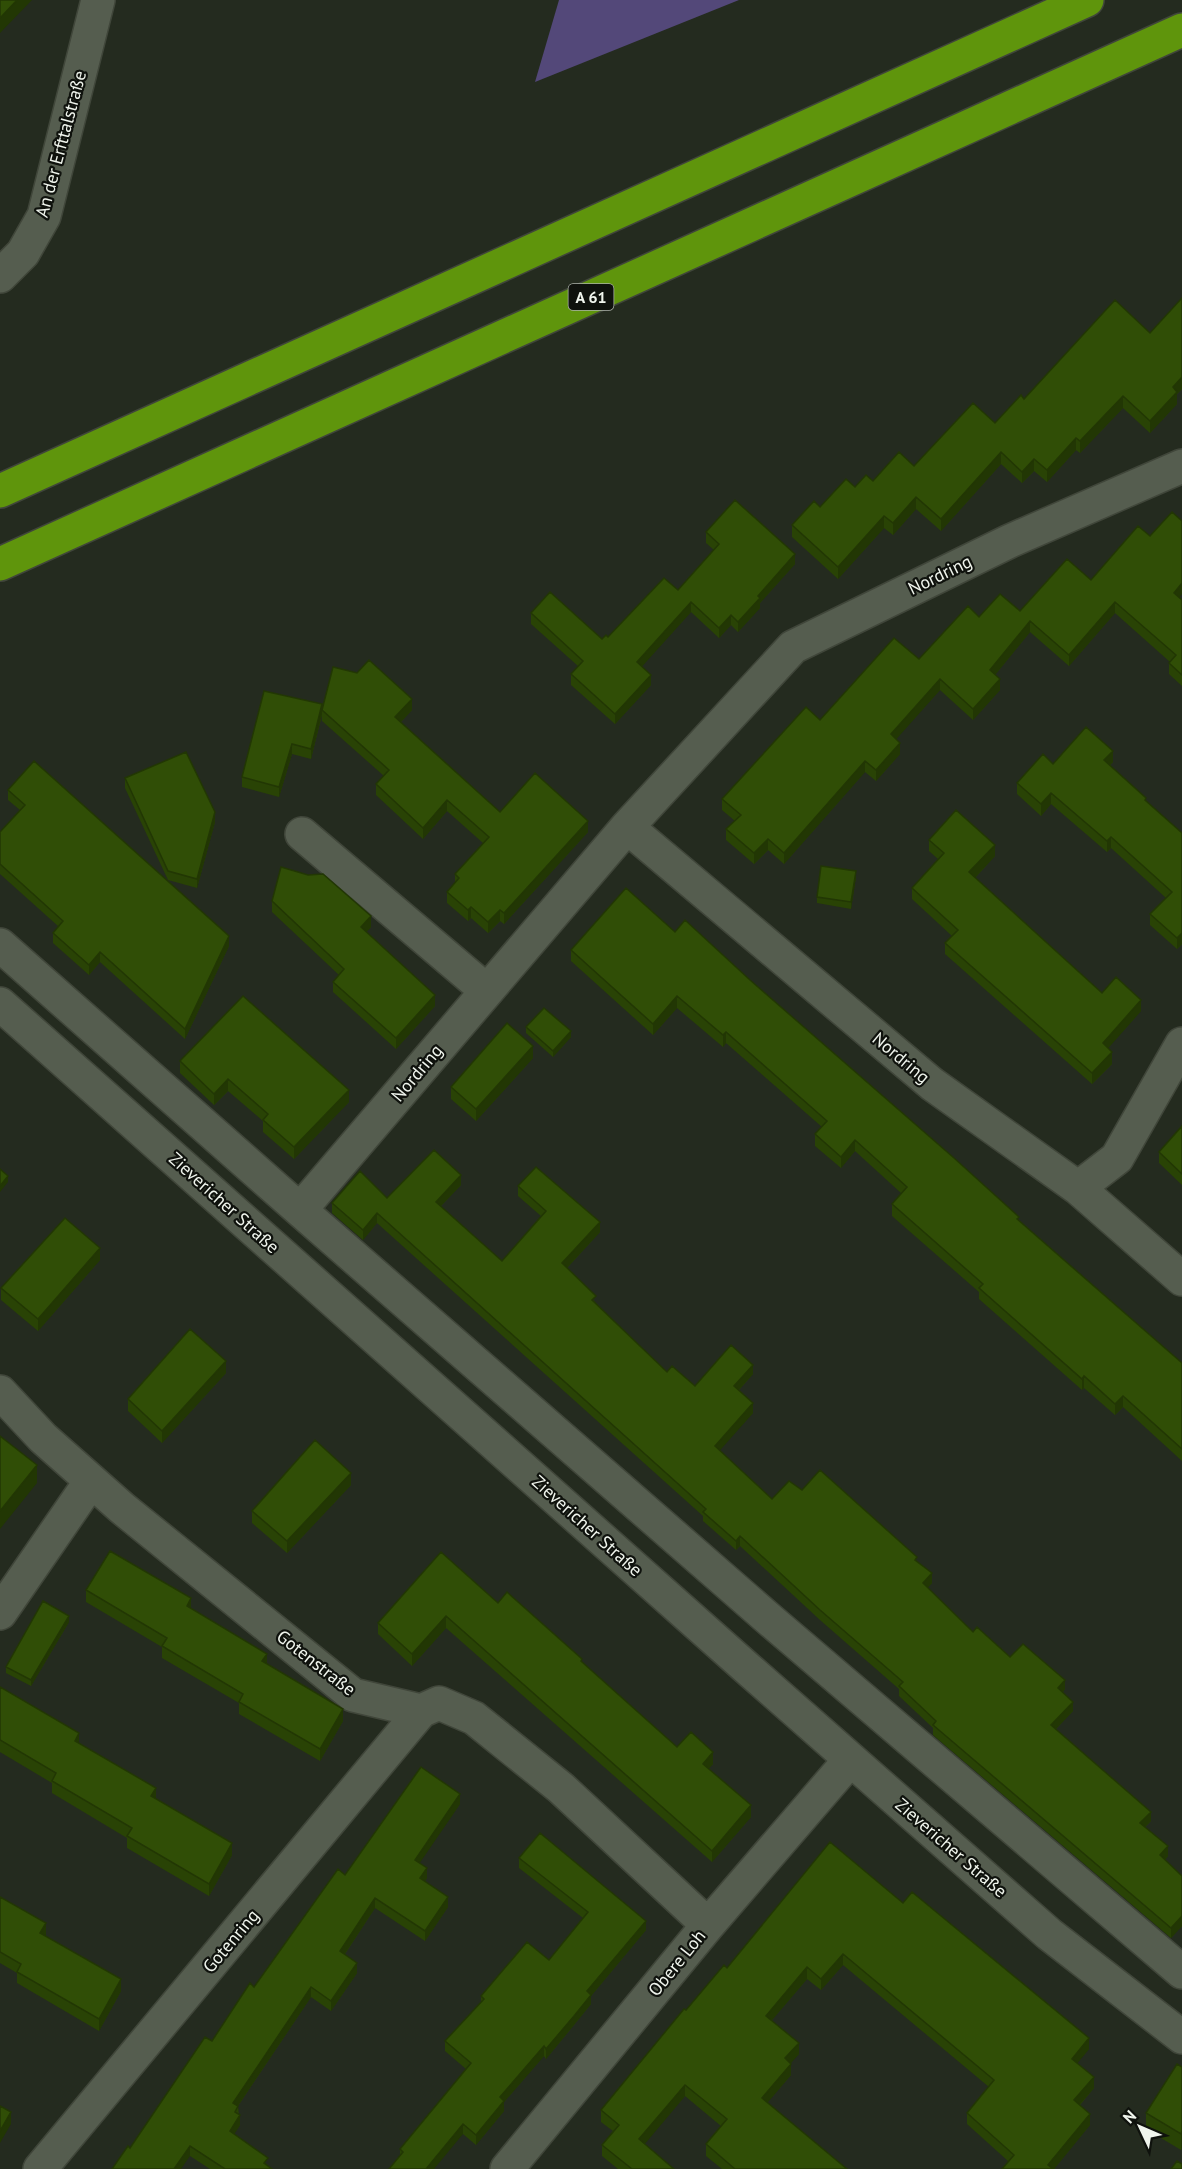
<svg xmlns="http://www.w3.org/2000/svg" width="1182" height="2169" font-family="'PT Sans',sans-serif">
<rect width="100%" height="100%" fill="#242b1f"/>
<path fill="#534879" d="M559,0H739L535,82Z"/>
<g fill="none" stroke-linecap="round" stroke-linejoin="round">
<g stroke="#40463a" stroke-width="36">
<path id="minor" d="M0,276L23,253L44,216L98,0
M627,827L932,1084L1078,1188L1182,1279
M302,834L487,991
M0,945L300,1210L770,1620L1182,1972
M0,1004L748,1669L1049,1934L1182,2037
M1078,1188L1117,1158L1182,1044
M300,1210L627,827L793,647L1010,541L1182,466
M0,1392L43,1438L122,1508L353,1695L421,1711L439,1703L474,1718L561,1788L708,1925
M0,1613L91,1481
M40,2169L421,1711
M507,2169L708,1925L850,1760"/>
</g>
<g stroke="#40463a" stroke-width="36">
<path id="highway" d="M0,491L1087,0
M0,564L1182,30"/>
</g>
<use href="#minor" stroke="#555d4f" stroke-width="33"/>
<use href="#highway" stroke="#5f950c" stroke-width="33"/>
</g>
<path fill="#294305" d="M1182,298V389L1177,394V404L1150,433L1123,408L1080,453L1076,450L1047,482L1034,471L1022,483L1001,464L941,531L916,509L893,535L884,528L838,579L792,537V525L820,507L855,487L914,466L995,423L1024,399L1150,333Z
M706,532L795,564L760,603V608L738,632L731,625L719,638L691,612L642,666L651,685L615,724L571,685V674L578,666L531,624V613L602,639L608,637L678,590L714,550L706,543Z
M1091,580L1179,597L1182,600V686L1169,674V663L1170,662L1115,613L1069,666L1030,632L995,675L1000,690L973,720L940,690L896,739L900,754L876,781L865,772L784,864L768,850L754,864L726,840V829L735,821L722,810V799L820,720L919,659L979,617L1020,611Z
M322,709L412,710L401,722L500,812L588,832L504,924L500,921L488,933L471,918L468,921L447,903V892L455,883V874L483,843L447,811L423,839L376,795V784L384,776L322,721V715L311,759L292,754L279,797L242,787V777Z
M1113,762L1110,765L1146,801L1182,833V944L1177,949L1150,925V914L1166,898L1111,848L1107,852L1051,804L1041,816L1017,794V783L1053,764Z
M125,778L215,822L197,888L168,880L125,788Z
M8,790L229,946L185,1039L100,962L89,975L53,943V933L58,926L0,874V832L20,810L8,800Z
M929,840L995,856L975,878L1102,993L1141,1011L1108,1048L1112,1064L1092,1084L945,954V943L952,936L912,899V888L938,859L929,851Z
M856,877L851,909L817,903V897Z
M272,901L371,927L366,932L435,1006L396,1049L333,992V982L339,975L272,912Z
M675,932L750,980L1019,1220L1182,1363V1461L1123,1407L1115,1415L1084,1388L1082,1390L979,1299V1292L892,1216V1204L901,1193L855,1151L841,1168L815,1146V1134L822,1127L726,1043L723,1047L677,1008L653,1035L571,961V950Z
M526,1027L571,1037L553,1057L526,1033Z
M533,1058L476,1121L451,1099V1087Z
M180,1061L349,1102L294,1159L263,1132V1121L228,1091L214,1105L180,1073Z
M1182,1126V1185L1159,1163V1152Z
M461,1185L441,1206L502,1261L541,1216L518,1196V1186L600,1232L567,1268L596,1303L667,1372L695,1386L753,1374L739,1390L753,1413L719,1450L772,1499L802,1490L917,1562L932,1583L927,1588L973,1632L1010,1657L1065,1689L1063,1692L1073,1711L1056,1729L1151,1821L1145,1827L1168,1856L1165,1860L1182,1876V1926L1171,1938L933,1735V1728L899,1696V1689L820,1620L740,1546L736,1550L703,1521V1516L377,1223L363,1240L332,1213V1203L387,1198Z
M100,1260L38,1331L1,1300V1288Z
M226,1373L162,1443L128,1411V1399Z
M351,1485L287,1553L252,1523V1511Z
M86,1590L191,1609L267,1664L343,1721L320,1761L239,1714V1703L162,1658V1647L86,1602Z
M498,1603L582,1663L677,1747L713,1764L708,1769L751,1817L712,1862L446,1628L412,1666L378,1634V1623Z
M69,1622L31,1686L6,1673V1667Z
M0,1687L156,1799L232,1855L209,1896L127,1848V1838L52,1793V1783L0,1752Z
M460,1804L419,1863L427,1878L425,1881L448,1907L425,1941L375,1908L345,1954L357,1973L331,2011L311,1997L238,2106L240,2125L234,2134L272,2169H210L190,2156L130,2148L254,1987L345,1875Z
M519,1858L646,1930L591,1996V2004L574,2025L546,2059L544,2056L504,2102V2111L476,2145L463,2134L400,2157V2149L466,2069L445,2051V2041L481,2002V1996L549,1960L583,1918L519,1868Z
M0,1897L46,1935L45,1936L121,1991L99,2031L17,1983V1973L0,1963Z
M903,1903L1089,2049L1077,2063L1094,2088L1080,2105L1090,2125L1054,2169L1008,2161L967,2124V2113L989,2087L843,1965L821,1990L807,1979L772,2020L799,2054L790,2063L791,2075L767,2103L847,2169H722L706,2156V2144L721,2126L685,2096L644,2144L674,2169H618L602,2156V2145L613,2131L601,2122V2110L686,2010L727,1968Z
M1182,2067V2147L1181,2150L1146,2129V2113Z"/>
<path fill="#223704" d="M17,0H32L0,33V18Z
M1182,377V389L1177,394V404L1150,433V421L1173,387Z
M1123,396V408L1080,453V441Z
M1076,438V450L1047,482V470Z
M1001,452V464L941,531V519Z
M1034,459V471L1022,483V472Z
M916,497V509L893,535V523Z
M884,516V528L838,579V567Z
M795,554V564L760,603V608L738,632V622L758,596Z
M1182,583V594L1174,604V593Z
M691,602V612L637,672V662Z
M1115,602V613L1069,666V655Z
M731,615V625L719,638V628Z
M1030,621V632L990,681V670Z
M651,675V685L615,724V714Z
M940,679V690L891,745V734Z
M1000,679V690L973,720V709Z
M412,699V710L395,728V717Z
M322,704V714L311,759V749Z
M900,743V754L876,781V770Z
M292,744V754L279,797V787Z
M1113,751V762L1104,771V760Z
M865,761V772L784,864V853Z
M1051,793V804L1041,816V804Z
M447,800V811L423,839V828Z
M215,812V822L197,888V879Z
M588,821V832L504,924V913Z
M1111,837V848L1107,852V841Z
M768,839V850L754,864V853Z
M995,845V856L969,884V872Z
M856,871V877L851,909V902Z
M471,907V918L468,921V910Z
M500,910V921L488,933V922Z
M371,916V927L361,938V927Z
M1182,933V944L1177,949V938Z
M229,936V946L185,1039V1029Z
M100,952V962L89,975V965Z
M435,995V1006L396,1049V1038Z
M677,996V1008L653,1035V1024Z
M1141,1000V1011L1103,1054V1043Z
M571,1031V1037L553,1057V1051Z
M726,1032V1043L723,1047V1035Z
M533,1046V1058L476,1121V1109Z
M1112,1052V1064L1092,1084V1073Z
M228,1079V1091L214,1105V1094Z
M349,1090V1102L294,1159V1147Z
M855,1140V1151L841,1168V1157Z
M461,1175V1185L436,1211V1202Z
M8,1176V1182L0,1192V1186Z
M377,1213V1223L363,1240V1230Z
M600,1222V1232L562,1273V1263Z
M100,1248V1260L38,1331V1319Z
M226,1361V1373L162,1443V1431Z
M753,1365V1374L734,1395V1386Z
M1084,1376V1388L1082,1390V1379Z
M1123,1396V1407L1115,1415V1404Z
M753,1403V1413L715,1456V1446Z
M37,1465V1483L0,1529V1511Z
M351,1473V1485L287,1553V1541Z
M740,1536V1546L736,1550V1541Z
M932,1573V1583L923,1593V1583Z
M191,1598V1610L187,1606Z
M69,1616V1622L31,1686V1680Z
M446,1616V1628L412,1666V1654Z
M267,1654V1666L262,1661Z
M1065,1680V1689L1058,1698V1688Z
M1073,1702V1711L1051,1734V1725Z
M343,1709V1721L320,1761V1749Z
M79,1733V1745L75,1741Z
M713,1752V1764L703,1775V1764Z
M156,1788V1800L151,1796Z
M460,1794V1804L415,1870V1860Z
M751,1805V1817L712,1862V1851Z
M1151,1812V1821L1140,1832V1823Z
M232,1843V1855L209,1896V1884Z
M1168,1846V1856L1160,1865V1855Z
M427,1868V1878L420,1888V1878Z
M448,1897V1907L425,1941V1931Z
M375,1898V1908L340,1961V1951Z
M1182,1916V1926L1171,1938V1928Z
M646,1921V1930L591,1996V2004L546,2059V2049L587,1991Z
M46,1923V1935L40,1944V1933Z
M843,1954V1965L821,1990V1979Z
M357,1963V1973L331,2011V2001Z
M807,1967V1979L766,2027V2016Z
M121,1979V1991L99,2031V2019Z
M311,1987V1997L233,2113V2103Z
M1089,2038V2049L1072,2070V2059Z
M799,2043V2054L785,2070V2058Z
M544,2046V2056L504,2102V2111L476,2145V2135L500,2097Z
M791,2064V2075L762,2109V2098Z
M1094,2077V2088L1074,2111V2100Z
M685,2085V2096L639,2151V2139Z
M11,2112V2124L0,2143V2131Z
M1090,2114V2125L1054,2169L1048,2165Z
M240,2115V2125L230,2141V2131Z
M463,2124V2134L434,2169H426Z
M1182,2131V2147L1181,2150V2134Z
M190,2146V2156L181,2169H174Z"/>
<path fill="#304e06" stroke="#223704" stroke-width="1.5" d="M0,0H17L0,18Z
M1182,298V377L1173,387L1177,392L1150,421L1123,396L1080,441L1076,438L1047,470L1034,459L1022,472L1001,452L941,519L916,497L893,523L884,516L838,567L792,525L814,501L820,507L846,479L855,487L866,475L873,481L899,452L914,466L973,403L995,423L1021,395L1024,399L1115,300L1150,333Z
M735,500L795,554L758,596L760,598L738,622L731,615L719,628L691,602L637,662L651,675L615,714L571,674L583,661L531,613L550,592L602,639L606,635L608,637L664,578L678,590L719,544L706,532Z
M1172,512L1182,521V583L1174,593L1182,600V675L1169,663L1176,655L1115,602L1069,655L1030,621L990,670L1000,679L973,709L940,679L891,734L900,743L876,770L865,761L784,853L768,839L754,853L726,829L741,815L722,799L806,707L820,720L894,638L919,659L968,606L979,617L1000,594L1020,611L1067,559L1091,580L1138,526L1150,536Z
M369,660L412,699L395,717L500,812L535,773L588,821L504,913L500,910L488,922L471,907L468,910L447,892L459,878L455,874L489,837L447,800L423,828L376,784L389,770L322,710L333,667L357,673Z
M264,691L322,704L311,749L292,744L279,787L242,777Z
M1086,727L1113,751L1104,760L1146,798L1145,800L1182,833V933L1177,938L1150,914L1172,892L1111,837L1107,841L1051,793L1041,804L1017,783L1043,754L1053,764Z
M186,752L215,812L197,879L168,871L125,778Z
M34,761L229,936L185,1029L100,952L89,965L53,933L63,921L0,864V832L25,805L8,790Z
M956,810L995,845L969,872L1102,993L1116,977L1141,1000L1103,1043L1112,1052L1092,1073L945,943L958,930L912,888L944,853L929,840Z
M821,866L856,871L851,902L817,897Z
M281,867L308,875L323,874L371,916L361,927L435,995L396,1038L333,982L344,969L272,901Z
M626,888L675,932L685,920L750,980L954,1158L1019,1217L1017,1219L1182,1363V1449L1123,1396L1115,1404L1084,1376L1082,1379L979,1288L983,1284L892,1204L907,1187L855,1140L841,1157L815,1134L827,1121L726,1032L723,1035L677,996L653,1024L571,950Z
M243,996L349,1090L294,1147L263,1120L268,1114L228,1079L214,1094L180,1061Z
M544,1008L571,1031L553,1051L526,1027Z
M507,1023L533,1046L476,1109L451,1087Z
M1182,1126V1174L1159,1152Z
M434,1150L461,1175L436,1202L502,1261L546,1211L518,1186L536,1167L600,1222L562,1263L596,1296L592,1300L667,1372L672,1366L695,1386L731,1345L753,1365L734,1386L753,1403L715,1446L772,1499L789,1481L802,1490L820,1470L917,1557L915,1560L932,1573L923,1583L973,1632L977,1627L1010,1657L1023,1644L1065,1680L1058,1688L1073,1702L1051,1725L1151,1812L1140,1823L1168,1846L1160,1855L1182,1876V1916L1171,1928L933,1725L936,1721L899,1686L903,1682L820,1610L740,1536L736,1541L703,1512L706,1509L377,1213L363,1230L332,1203L360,1171L387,1198Z
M0,1169L8,1176L0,1186Z
M65,1218L100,1248L38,1319L1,1288Z
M190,1329L226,1361L162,1431L128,1399Z
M0,1436L37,1465L0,1511Z
M315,1440L351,1473L287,1541L252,1511Z
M110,1551L191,1598L187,1606L267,1654L262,1661L343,1709L320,1749L239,1702L243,1694L162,1646L167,1638L86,1590Z
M441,1552L498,1603L507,1592L582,1659L581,1661L677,1747L691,1732L713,1752L703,1764L751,1805L712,1851L446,1616L412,1654L378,1623Z
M43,1601L69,1616L31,1680L6,1667Z
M0,1687L79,1733L75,1741L156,1788L151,1796L232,1843L209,1884L127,1836L132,1828L52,1781L56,1773L0,1740Z
M421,1767L460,1794L415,1860L427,1868L420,1878L448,1897L425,1931L375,1898L340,1951L357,1963L331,2001L311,1987L233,2103L238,2106L235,2112L240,2115L230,2131L268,2158L264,2163L272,2169H225L190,2146L174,2169H112L128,2146L130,2148L205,2037L212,2041L250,1983L254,1987L338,1869L345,1875Z
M540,1833L646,1921L587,1991L591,1995L574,2016L546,2049L544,2046L500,2097L504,2101L476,2135L463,2124L426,2169H389L403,2152L400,2149L471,2063L445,2041L484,1999L481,1996L527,1942L549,1960L588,1912L519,1858Z
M830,1842L903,1903L912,1892L1089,2038L1072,2059L1094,2077L1074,2100L1090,2114L1048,2165L1053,2169H1002L1014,2155L967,2113L994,2080L843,1954L821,1979L807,1967L766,2016L799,2043L785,2058L791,2064L762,2098L847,2169H735L706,2144L727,2119L685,2085L639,2139L674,2169H632L602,2145L619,2125L601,2110L684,2009L686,2010L724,1965L727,1968Z
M0,1897L46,1923L40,1933L121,1979L99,2019L17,1972L21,1964L0,1952Z
M1177,2064L1182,2067V2131L1181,2134L1146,2113Z
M0,2106L11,2112L0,2131Z
M1177,2161L1182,2164V2169H1171Z"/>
<g text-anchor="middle" stroke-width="4.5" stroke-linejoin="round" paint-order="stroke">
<rect fill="#0f120d" stroke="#acb1aa" stroke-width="1.5" x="568.5" y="284" width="45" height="26" rx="4.5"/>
<g font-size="16" font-weight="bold" fill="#f0f5ed">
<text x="591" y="303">A 61</text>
</g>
<g font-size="18" fill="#f0f5ed" stroke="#0f120d">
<text transform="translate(61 144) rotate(-75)" y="6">An der Erfttalstraße</text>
<text transform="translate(940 575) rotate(-26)" y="6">Nordring</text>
<text transform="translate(901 1058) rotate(40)" y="6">Nordring</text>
<text transform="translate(417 1073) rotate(-50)" y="6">Nordring</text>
<text transform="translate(224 1203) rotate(42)" y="6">Zievericher Straße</text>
<text transform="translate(587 1526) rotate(42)" y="6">Zievericher Straße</text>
<text transform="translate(316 1663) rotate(38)" y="6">Gotenstraße</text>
<text transform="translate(951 1848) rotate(41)" y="6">Zievericher Straße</text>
<text transform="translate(231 1941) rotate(-50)" y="6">Gotenring</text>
<text transform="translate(677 1963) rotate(-51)" y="6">Obere Loh</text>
</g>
</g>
<g transform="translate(1140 2127) rotate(314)" stroke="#0f120d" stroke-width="4.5" paint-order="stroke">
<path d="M0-4.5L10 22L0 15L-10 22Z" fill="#f0f5ed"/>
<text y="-9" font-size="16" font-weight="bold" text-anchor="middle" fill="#f0f5ed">N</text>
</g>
</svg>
